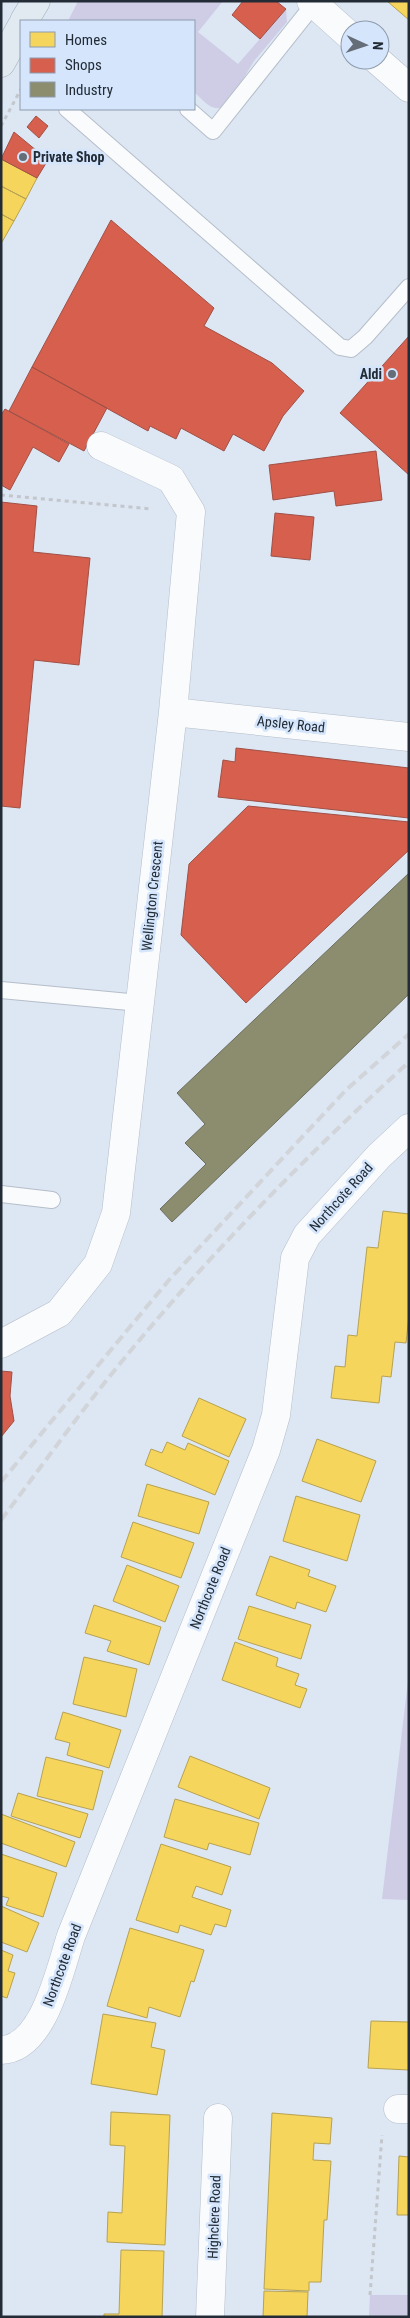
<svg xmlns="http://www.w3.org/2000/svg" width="410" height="2318" font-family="'Roboto Condensed',sans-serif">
<rect width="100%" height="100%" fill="#dde6f3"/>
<path fill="#cecde5" d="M78,1H223L198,32L238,64L286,9L287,22L254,61L228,104C214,115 205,102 194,92V21H68Z
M409,1673V1900L382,1899Z
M370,2295H409V2317H369Z"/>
<path fill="#f6d55c" stroke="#b7a251" d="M387,1H409V20Z
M1,159L37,178L26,199L1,186Z
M1,186L26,199L14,221L1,214Z
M1,214L14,221L2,242H1Z
M383,1211L409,1214V1315L406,1343L395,1342L391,1377L382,1376L379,1403L331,1398L335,1366L345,1367L348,1335L357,1336L367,1247L378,1248Z
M199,1398L246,1419L229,1457L182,1436Z
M317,1439L376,1461L361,1502L302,1481Z
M167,1442L185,1450L188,1443L229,1461L215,1495L145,1465L151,1449L162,1453Z
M147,1484L209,1502L199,1534L138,1516Z
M296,1496L360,1515L347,1561L283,1541Z
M133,1522L194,1543L181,1578L121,1557Z
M270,1556L310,1570L308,1576L336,1586L326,1612L297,1602L295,1609L256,1595Z
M127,1565L179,1586L165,1622L113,1601Z
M94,1605L161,1627L149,1665L107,1651L111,1641L85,1633Z
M249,1606L311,1625L301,1659L238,1639Z
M235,1642L278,1658L276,1666L299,1674L295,1685L307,1689L300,1708L222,1680Z
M84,1657L137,1669L126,1717L73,1704Z
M63,1712L121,1730L109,1768L67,1755L70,1743L55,1739Z
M190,1756L270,1788L259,1819L178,1787Z
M46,1757L103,1771L93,1810L37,1796Z
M18,1793L88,1814L80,1838L11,1816Z
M175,1799L259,1823L250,1855L209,1843L207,1850L164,1837Z
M1,1814L75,1842L66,1867L1,1843Z
M161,1844L231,1867L222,1895L196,1886L192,1897L231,1910L226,1927L215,1924L211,1935L180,1925L178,1933L136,1920Z
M1,1854L57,1873L43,1917L6,1905L9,1898L1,1896Z
M1,1906L39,1923L27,1952L1,1942Z
M130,1928L204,1950L194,1982L191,1981L180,2017L149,2007L147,2018L107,2006Z
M1,1950L13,1955L8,1971L15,1973L7,1998L1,1996Z
M103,2014L156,2023L151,2047L165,2050L157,2095L91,2084Z
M371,2021L409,2022V2070L368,2068Z
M111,2112L170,2115L165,2245L107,2242L108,2212L122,2213L125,2146L110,2145Z
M272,2113L332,2118L330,2144L314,2143L313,2160L331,2161L327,2220H324L321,2282H309V2291L264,2289Z
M399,2156L409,2157V2215H397Z
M121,2250L164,2251L162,2317H104V2314H119Z
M264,2291L308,2292L307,2317H263Z"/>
<path fill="#d6604d" stroke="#a05046" d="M243,1H276L286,9L260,39L232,15Z
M36,116L48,126L39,138L27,127Z
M14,132L48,160L37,178L1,159Z
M111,220L214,308L204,326L272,363L304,391L283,416L264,451L233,434L224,451L181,428L176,439L150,426L148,431L32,367Z
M409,336V475L340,413Z
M32,367L107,408L84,451L9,411Z
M5,409L69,444L59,462L33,447L10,490L1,485V415Z
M376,451L382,500L336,506L334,491L273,500L269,465Z
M1,502L37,506L33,552L90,558L79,665L34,660L20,808L1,806Z
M275,513L314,517L310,560L271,556Z
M236,748L409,768V818L218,797L223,760L235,762Z
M248,806L409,822V850L246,1003L181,935L189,864Z
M1,1371L12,1372L10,1396L14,1421L1,1437Z"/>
<path fill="#8c8c6e" stroke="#6c6f5d" d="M409,873V994L172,1222L160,1209L206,1164L185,1143L205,1124L177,1093Z"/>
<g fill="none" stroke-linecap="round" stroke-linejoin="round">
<g stroke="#b5bec9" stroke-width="18">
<path id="lane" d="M67,109L340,347L351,349L365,337L409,287
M188,109L213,131L314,4
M1,990L140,1003
M1,1194L52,1200"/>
</g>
<g stroke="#b5bec9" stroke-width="29">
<path id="street" d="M311,1L350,36
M377,60L409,88
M173,712L409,737
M1,1344L59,1313L98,1264L116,1213L173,712L191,512L171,479L101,446
M1,2050C44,2049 60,1969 71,1936L266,1450L276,1415L295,1258L307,1235L379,1156L409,1128
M398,2109H409
M210,2317L218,2118"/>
</g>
<g stroke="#9caebb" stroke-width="29">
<path id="primary" d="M24,21L36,1
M1,63L21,27"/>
</g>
<path stroke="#c3c7cc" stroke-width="3" stroke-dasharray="4 4" stroke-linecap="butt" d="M1,126L21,89
M1,495L152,509
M370,2295L382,2135"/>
<use href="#lane" stroke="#fafbfd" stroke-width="16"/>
<use href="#street" stroke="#fafbfd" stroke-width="28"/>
<use href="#primary" stroke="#e1eaf0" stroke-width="28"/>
<path stroke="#d1d4d8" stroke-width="4" stroke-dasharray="10 5" stroke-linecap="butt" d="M1,1482L169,1280L346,1090L409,1034
M1,1520C36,1474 70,1426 106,1381C197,1267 301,1160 409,1062"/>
</g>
<g fill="#646d78" stroke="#d4e5fc" stroke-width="2">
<circle cx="23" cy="157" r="5"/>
<circle cx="392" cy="374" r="5"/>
</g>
<g text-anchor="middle" stroke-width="5" stroke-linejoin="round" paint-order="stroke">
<g font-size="14" font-weight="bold" fill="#232c36" stroke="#d4e5fc" text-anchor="start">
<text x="33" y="162">Private Shop</text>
<text x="382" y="379" text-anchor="end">Aldi</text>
</g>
<g font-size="14" fill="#232c36" stroke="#d4e5fc">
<text transform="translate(291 724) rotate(6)" y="5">Apsley Road</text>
<text transform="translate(152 896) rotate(-84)" y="5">Wellington Crescent</text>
<text transform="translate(341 1197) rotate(-48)" y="5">Northcote Road</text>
<text transform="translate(210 1588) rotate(-68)" y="5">Northcote Road</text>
<text transform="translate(62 1965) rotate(-70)" y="5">Northcote Road</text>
<text transform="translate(214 2217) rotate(-88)" y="5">Highclere Road</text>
</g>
</g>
<rect width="410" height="2318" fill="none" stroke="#232c36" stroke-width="5"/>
<rect x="20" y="20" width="175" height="90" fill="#d4e5fc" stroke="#8d9bad"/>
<rect x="30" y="32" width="25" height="15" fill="#f6d55c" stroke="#8d9bad"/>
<text x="65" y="45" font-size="15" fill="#232c36">Homes</text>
<rect x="30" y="58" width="25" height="15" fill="#d6604d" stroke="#8d9bad"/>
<text x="65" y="70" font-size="15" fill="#232c36">Shops</text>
<rect x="30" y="82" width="25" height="15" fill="#8c8c6e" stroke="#8d9bad"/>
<text x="65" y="95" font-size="15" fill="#232c36">Industry</text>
<g transform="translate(365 45) rotate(93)"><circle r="24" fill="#d4e5fc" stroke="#8d9bad"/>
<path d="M0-4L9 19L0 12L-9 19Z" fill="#646d78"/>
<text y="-8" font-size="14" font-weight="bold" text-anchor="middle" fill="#232c36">N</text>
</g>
</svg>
